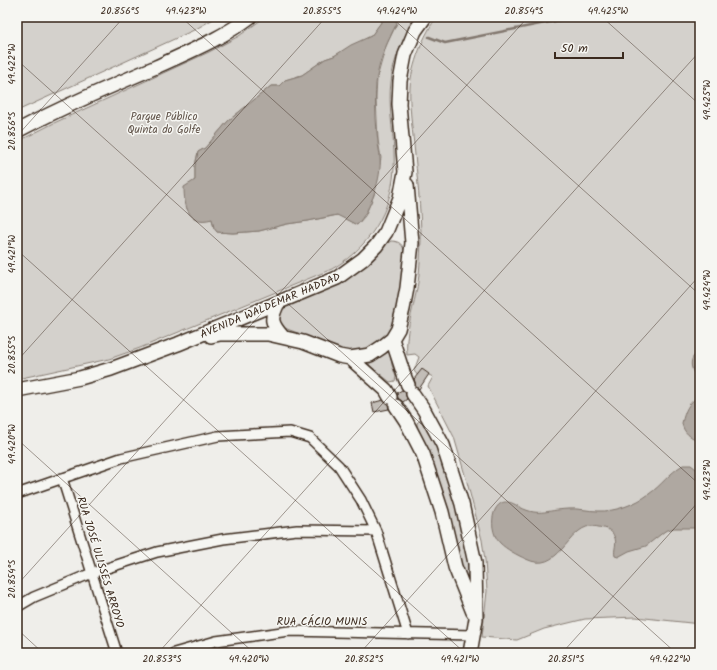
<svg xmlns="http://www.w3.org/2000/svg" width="717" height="670" font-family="Kalam,sans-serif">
<rect width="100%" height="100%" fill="#efeeea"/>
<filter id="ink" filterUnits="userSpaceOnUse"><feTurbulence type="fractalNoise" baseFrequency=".025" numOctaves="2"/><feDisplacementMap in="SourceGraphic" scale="8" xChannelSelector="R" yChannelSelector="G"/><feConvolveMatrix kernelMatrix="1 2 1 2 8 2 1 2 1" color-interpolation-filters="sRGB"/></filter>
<g filter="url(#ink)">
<path fill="#d4d1cc" stroke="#887e75" d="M17,17H217L194,30L17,111Z
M265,17H385L371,36L334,56L325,59L302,75L285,80L279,86H271L228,121L205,148L198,152L195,166V180L190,184L186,202L187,209L212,219L214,228L217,232L233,233L259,231L287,224L308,221L338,215L357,225L365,216L374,195L381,158L378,140L376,98L377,78L386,46L397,23L393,17H415C404,37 393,59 391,82C388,105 393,129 394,152C397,201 375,244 332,269L140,348L109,359L17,379V142L54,123L209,52L239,36Z
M437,17H700V624L636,617L585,619L544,629L517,640L482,637L487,591L485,560L482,540L467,482L454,437L428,386L433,377L423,372L419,377L414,371L419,357L415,354L407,355C405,334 412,313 416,293C420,276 420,258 421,241C421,209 417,176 414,145C412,126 409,106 410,87C411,67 424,33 437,17Z
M391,241C400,241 403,245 405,253L399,301L392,330L378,344L363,351L347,352L282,327C278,320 278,315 282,309Z
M388,352L390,353L392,365L396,377L395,381L390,382L369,365L372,360Z
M419,421L425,422L431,433L446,468L470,559V595L453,539L442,490L435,471L417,430V423Z"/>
<path fill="#afa8a1" stroke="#81766d" d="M385,17H393L397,23C388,40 380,58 377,77C374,93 376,125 378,142C378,147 380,152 380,157C382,178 371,209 357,225L337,215L308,221L287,224L259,231L233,233L217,232L214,228L212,219C188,226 184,206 184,187L195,180V166L198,152L205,148L228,121L271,86H279L285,80L302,75L325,59L334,56L351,45L371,36Z
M698,353H700V379C691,374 687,358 698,353Z
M700,396V440C691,439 683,432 682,423C685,411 688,402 700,396Z
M683,465H691L700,472V528H674L665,531L646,546L629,551L618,557L615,556C613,550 618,543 614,536C613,532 607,528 603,528C599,527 594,526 591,526C567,528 559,575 526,559C517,555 506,549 500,543C486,529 492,491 516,505C538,518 545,510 568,509C578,508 588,511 598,511C615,512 636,504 649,494C662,485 669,473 683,465Z"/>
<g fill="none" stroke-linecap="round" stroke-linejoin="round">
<path stroke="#81766d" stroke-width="2.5" d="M429,37L445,43L575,17"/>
</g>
<path fill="#c2bdb7" stroke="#3b2a1e" d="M422,369L429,374L419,389L416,387L414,379Z
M402,390L405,392L407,399L403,402L398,398L397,393Z
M383,400L388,405L389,409L374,412L372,403Z"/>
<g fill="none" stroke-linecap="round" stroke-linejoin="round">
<g stroke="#3b2a1e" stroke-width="12">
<path id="street" d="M62,478L117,653
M17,494L121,458L218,436L290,432L310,438L339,466L361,500L376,531L408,634
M17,607L34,597L92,573L157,552L223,539L297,530L376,531
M174,653L216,641L289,631L473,635"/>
</g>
<g stroke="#3b2a1e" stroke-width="16">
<path id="secondary" d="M17,131C62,107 109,87 156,67C188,52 221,39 250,17
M278,303C270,319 271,323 282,336
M211,336L220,334H268L303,342L339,356L350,358L370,355L382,347L392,339L398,329L403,309L407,288L412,243L407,185
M392,339L405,378L408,385
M350,358L386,390L390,397
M17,390L80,378L111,369L178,344L337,278L363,259L376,246L386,232L400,198L405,172L399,104L400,81L405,55L415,31L425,17
M413,394L424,410L443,445L462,504L475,563L476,619L470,653
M396,406L406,421L423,454L442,512L455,567L473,612"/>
</g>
<use href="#street" stroke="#f6f6f2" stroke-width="9"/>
<use href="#secondary" stroke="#f6f6f2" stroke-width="13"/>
</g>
</g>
<path fill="none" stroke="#3b2a1e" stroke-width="1" stroke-opacity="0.45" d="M181,17L700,485M391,17L700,295M602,17L700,105M17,60L676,653M17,136L124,17M17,250L465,653M17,361L326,17M17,439L254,653M17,585L528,17M17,629L43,653M158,653L700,51M360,653L700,275M562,653L700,500"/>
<g text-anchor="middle" stroke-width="3" stroke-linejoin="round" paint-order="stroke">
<g font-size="11" fill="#61544a" stroke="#f6f6f2">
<text x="164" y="120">Parque Público<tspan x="164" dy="13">Quinta do Golfe</tspan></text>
</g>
<g font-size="11" fill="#3b2a1e" stroke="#f6f6f2">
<text transform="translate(270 305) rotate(-23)" y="4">AVENIDA WALDEMAR HADDAD</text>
<text transform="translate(101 562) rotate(73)" y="4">RUA JOSÉ ULISSES ARROYO</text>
<text x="322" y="625">RUA CÁCIO MUNIS</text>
</g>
</g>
<rect width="717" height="670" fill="none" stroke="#f6f6f2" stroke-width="44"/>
<path d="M555 52v6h68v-6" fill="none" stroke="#3b2a1e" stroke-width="2"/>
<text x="561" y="52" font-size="12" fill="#3b2a1e" stroke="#f6f6f2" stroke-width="3" paint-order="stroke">50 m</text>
<rect x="22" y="22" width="673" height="626" fill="none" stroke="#3b2a1e" stroke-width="1.5"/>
<g font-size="10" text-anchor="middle" fill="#3b2a1e">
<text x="120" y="14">20.856°S</text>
<text x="186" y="14">49.423°W</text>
<text x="322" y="14">20.855°S</text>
<text x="397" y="14">49.424°W</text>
<text x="524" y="14">20.854°S</text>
<text x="608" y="14">49.425°W</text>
<text transform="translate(11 64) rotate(-90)" y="4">49.422°W</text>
<text transform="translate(706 100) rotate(-90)" y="4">49.425°W</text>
<text transform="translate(11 131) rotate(-90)" y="4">20.856°S</text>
<text transform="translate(11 254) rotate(-90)" y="4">49.421°W</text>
<text transform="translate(706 290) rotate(-90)" y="4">49.424°W</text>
<text transform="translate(11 355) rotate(-90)" y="4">20.855°S</text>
<text transform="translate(11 444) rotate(-90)" y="4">49.420°W</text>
<text transform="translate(706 480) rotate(-90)" y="4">49.423°W</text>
<text transform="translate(11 579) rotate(-90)" y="4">20.854°S</text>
<text x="162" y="662">20.853°S</text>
<text x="249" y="662">49.420°W</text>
<text x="364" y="662">20.852°S</text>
<text x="460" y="662">49.421°W</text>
<text x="566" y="662">20.851°S</text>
<text x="670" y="662">49.422°W</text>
</g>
</svg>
